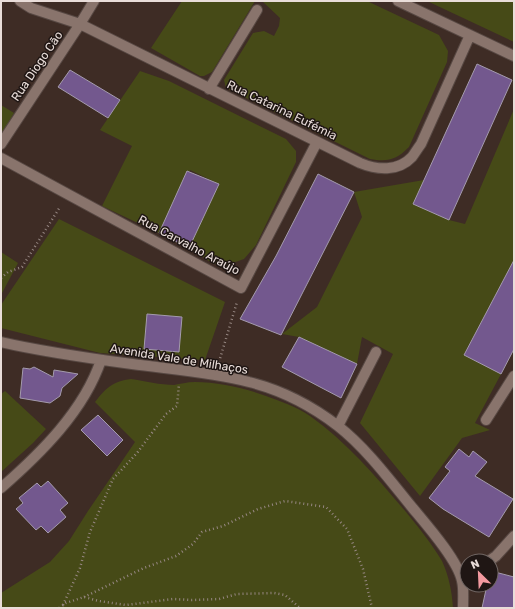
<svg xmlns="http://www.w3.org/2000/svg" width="515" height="609" font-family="Rubik,sans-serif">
<rect width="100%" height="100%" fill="#3e2c25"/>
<path fill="#464a17" d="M182,1H255L212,72L204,76H200L151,48Z
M262,1H367L439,35L448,51L447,62L409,147C396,160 388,162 370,159L226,88L224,80L253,33L264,31L274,36L279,26L280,18Z
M427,1H514V42Z
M140,71L169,81L286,139L296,151V162L256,245L244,259L224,266L212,263L189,248L219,184L190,170L159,233L102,206L132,146L100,130Z
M1,105L14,113L1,135Z
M514,109V261L464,354L501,374L475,423L490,430L462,438L420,496L360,423L393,354L362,337L357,364L299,337L282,334L317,307L362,217L354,192L424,180L413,204L449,220L465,224Z
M59,219L225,302L205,360L100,353L1,328V305Z
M1,252L18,263L1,295Z
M131,379C144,381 161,385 174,385C180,384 187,382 195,382C218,382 244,388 266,396C280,401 297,407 310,416C347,442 377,478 406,512C419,528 432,544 442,561C449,576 452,592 453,608H1V593L50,562L69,541L88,511L135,442L95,402C106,388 113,381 131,379Z
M5,391L46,429L33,443L1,472V394Z"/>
<path fill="#73588e" stroke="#a49bad" d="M477,64L512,80L449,220L413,204Z
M70,70L120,100L108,118L58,87Z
M187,171L219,184L189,248L159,233Z
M318,174L354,192L281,335L240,319L276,256Z
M514,260V349L501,374L464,355Z
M147,314L182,317L179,352L144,349Z
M299,337L357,364L341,398L282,367Z
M34,367L53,377L54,370L78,374L62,388L60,396L50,403L20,398L23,368L30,369Z
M98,415L123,440L107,456L81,430Z
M459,449L469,457L473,451L487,462L475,476L513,499L489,537L443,509L429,498L450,471L445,467Z
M48,481L68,503L60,510L66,517L48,533L41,526L36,530L16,509L23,503L19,498L37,483L41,487Z
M491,571L514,577V608H482L487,585H491Z"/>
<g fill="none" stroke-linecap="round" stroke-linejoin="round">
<g stroke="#574843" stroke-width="12">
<path id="minor" d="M20,1L31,8L80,24L360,163C377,170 398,172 412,157C415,153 418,148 421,144L470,35
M398,1L514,56
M209,89L257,10
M1,144L80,24L94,1
M1,158L241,288L317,142
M1,342C44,352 88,358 132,364C169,369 213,372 249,382C281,390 312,406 338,426C366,448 389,479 411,506C425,523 458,560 462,581C464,589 463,599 463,608
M486,420L514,376
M338,426L376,352
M1,488C40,454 84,411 101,360
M489,561L496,556L514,536"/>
</g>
<path stroke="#968782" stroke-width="2.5" stroke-dasharray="1 3" stroke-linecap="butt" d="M1,278L8,272L22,267L60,207
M219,362L237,302
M84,597L144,568L176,556L193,544L202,532L223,526L258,509L285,501L326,507L347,529L363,569L372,608
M63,605L80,568L90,532L113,479L137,453L166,414L177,406L179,384
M59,608L66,603L84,597L99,601L126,605L173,599L192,600L219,599L237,594L274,593L285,595L300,608"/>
<use href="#minor" stroke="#89746c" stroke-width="10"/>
</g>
<g text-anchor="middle" stroke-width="3" stroke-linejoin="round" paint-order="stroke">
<g font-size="12" fill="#e9ddd9" stroke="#1f1614">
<text transform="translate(37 66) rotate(-56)" y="4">Rua Diogo Cão</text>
<text transform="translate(282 110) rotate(26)" y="4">Rua Catarina Eufémia</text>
<text transform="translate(189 245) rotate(28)" y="4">Rua Carvalho Araújo</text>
<text transform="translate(179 359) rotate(9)" y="4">Avenida Vale de Milhaços</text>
</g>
</g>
<rect width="515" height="609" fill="none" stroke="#e9ddd9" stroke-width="4"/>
<g transform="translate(479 573) rotate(336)"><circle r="19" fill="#1f1614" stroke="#706663"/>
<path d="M0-3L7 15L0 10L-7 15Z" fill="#f49aa0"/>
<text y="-6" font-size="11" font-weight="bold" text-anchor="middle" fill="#e9ddd9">N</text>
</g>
</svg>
